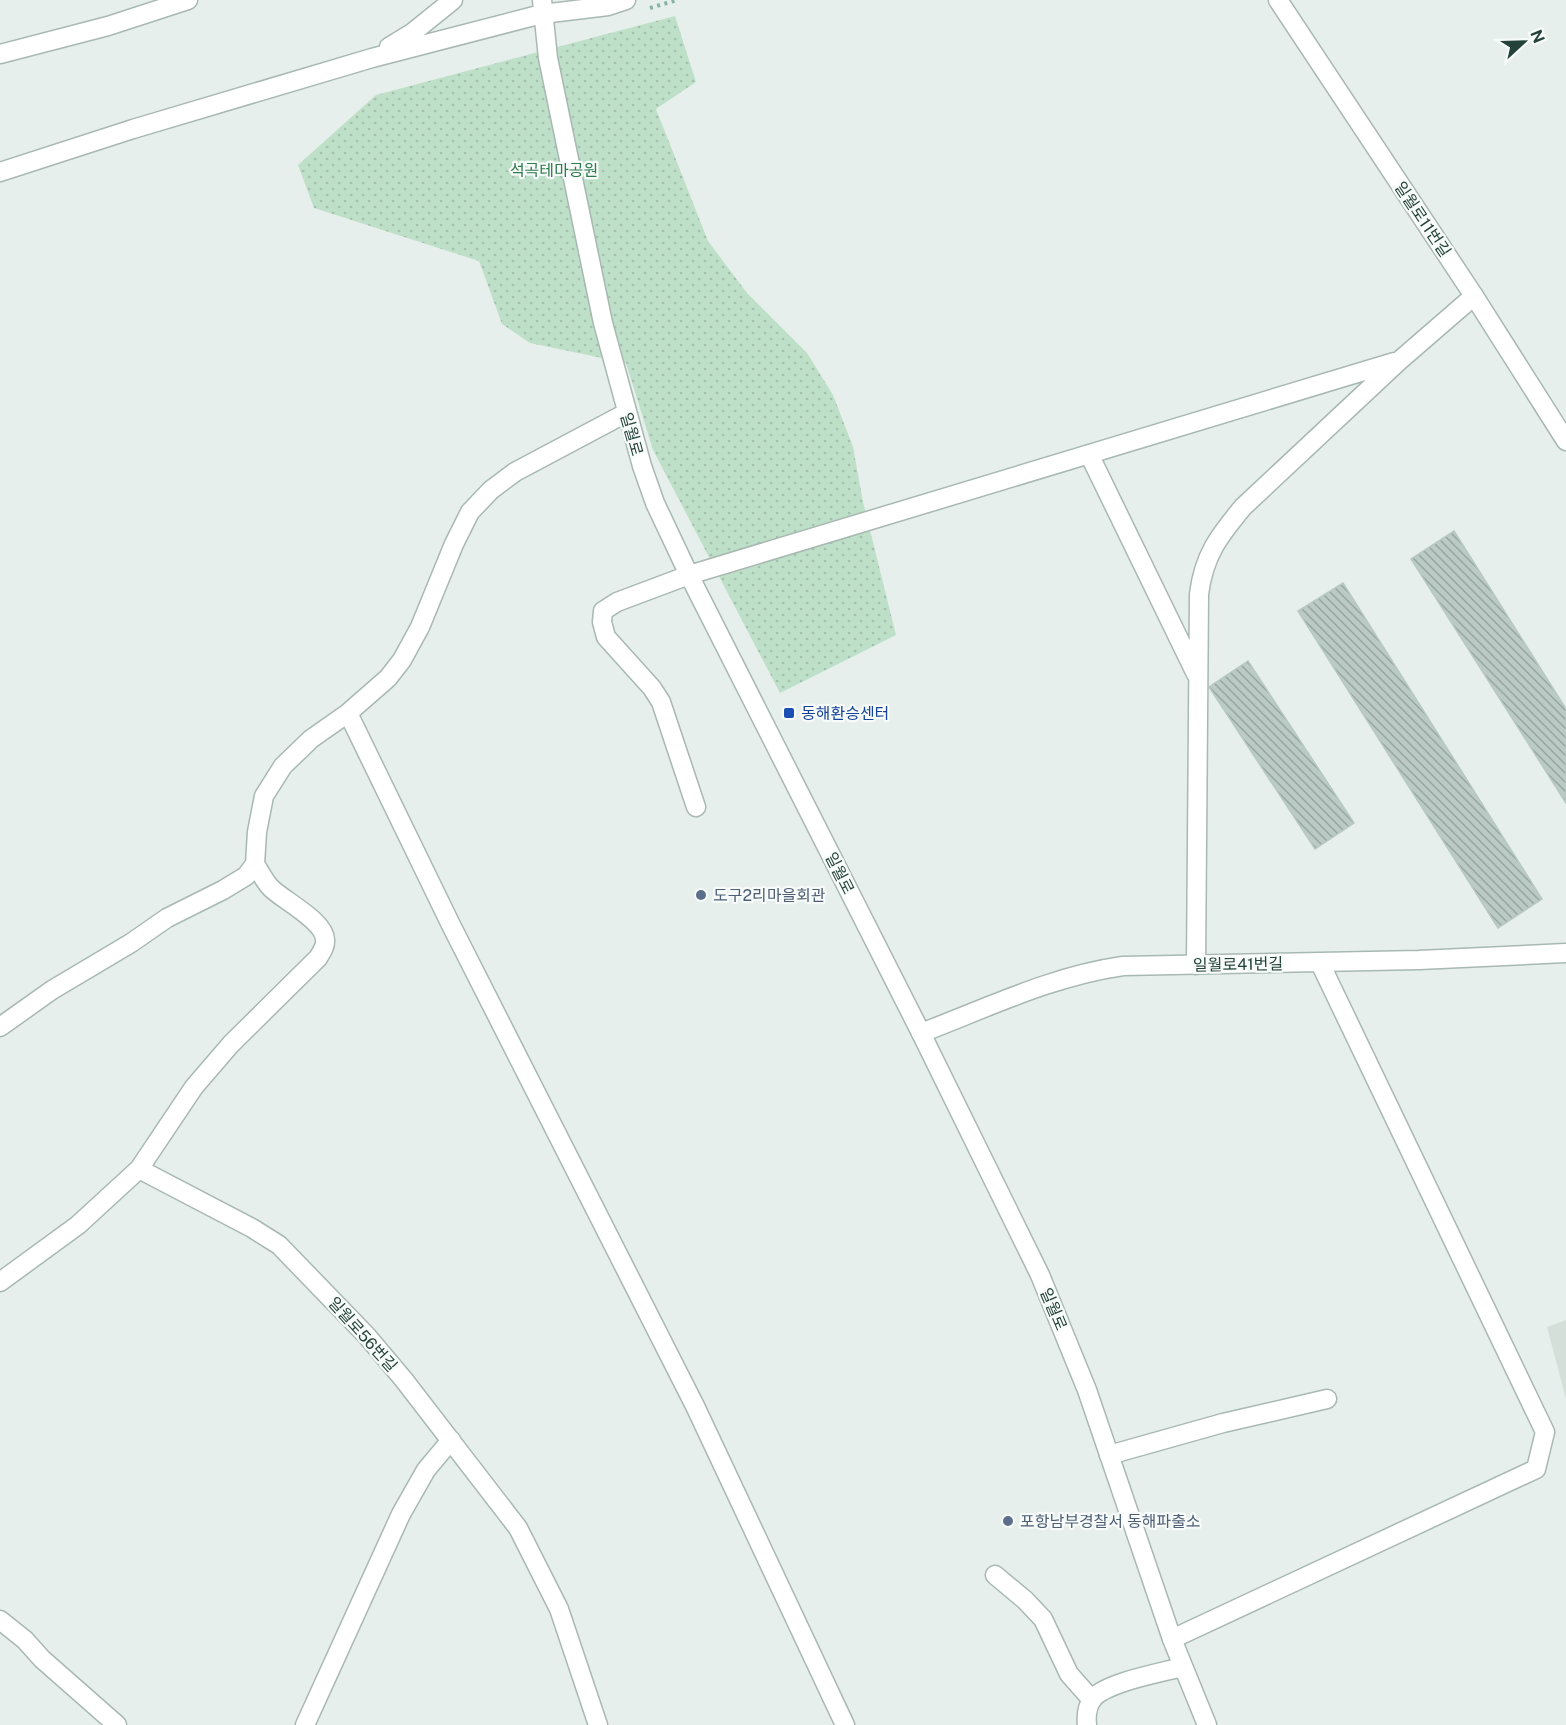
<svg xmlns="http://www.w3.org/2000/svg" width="1566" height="1725" font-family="'Public Sans','Noto Sans KR',sans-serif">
<defs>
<pattern id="green-dots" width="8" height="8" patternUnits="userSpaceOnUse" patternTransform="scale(1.5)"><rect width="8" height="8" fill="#bfe0c8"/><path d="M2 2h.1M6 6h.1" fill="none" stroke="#a4c1ad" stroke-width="1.8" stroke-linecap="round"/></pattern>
<pattern id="building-back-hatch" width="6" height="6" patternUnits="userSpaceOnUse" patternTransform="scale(1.5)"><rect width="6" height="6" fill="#bbcac4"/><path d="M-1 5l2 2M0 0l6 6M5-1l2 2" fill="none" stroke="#98a6a0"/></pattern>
</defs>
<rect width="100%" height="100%" fill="#e6efeb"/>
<path fill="#d4dfda" d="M1566,1320V1399L1547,1327Z"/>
<path fill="url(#green-dots)" d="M675,16L696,82L656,109L708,241L747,293L807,353L833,395L853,447L863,502L896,635L780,693L653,450L626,363L530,343L502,324L479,261L314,208L298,165L376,95Z"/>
<path fill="url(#building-back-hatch)" stroke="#b8c9c2" stroke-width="1.5" d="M1454,531L1566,709V803L1411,559Z
M1343,583L1542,899L1498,928L1298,611Z
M1248,661L1354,823L1315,849L1209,687Z"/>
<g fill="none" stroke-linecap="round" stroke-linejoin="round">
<g stroke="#a8b8b2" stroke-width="21">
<path id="service" d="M0,54L108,26L188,0
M1089,454L1196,674
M689,575L1394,362
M1196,965L1199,594C1204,555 1219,536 1243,507L1399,361L1474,296
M1109,1455L1223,1423L1327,1399
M995,1575L1025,1600L1043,1619L1069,1674L1092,1700"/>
</g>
<g stroke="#a8b8b2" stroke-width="21">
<path id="minor" d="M1278,0L1474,296L1566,441
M389,47L412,33L453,0
M0,172L133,129L372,58L542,14L608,6L626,0
M689,575L617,602L603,611L602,622L606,637L652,688L661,702L696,807
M348,713L451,925L695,1406L845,1725
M0,1027L52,990L131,943L167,918L223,890L246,876L255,864L257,832L264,796L283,766L311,739L348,713L388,678L402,660L420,627L454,544L470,512L491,490L515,472L626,413
M921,1033C987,1008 1052,976 1123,966L1419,960L1566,953
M139,1169L194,1087L231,1044L318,958C321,953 326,946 325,940C325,921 284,901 271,888C265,882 260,872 255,864
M0,1282L78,1225L139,1169L252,1228L279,1245L367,1336L404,1380L518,1528L559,1609L598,1725
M0,1620L25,1640L42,1659L117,1725
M1172,1639L1536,1469L1545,1432L1320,963
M305,1725L401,1514L426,1470L451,1440
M1087,1725C1086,1716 1087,1706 1093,1698C1108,1682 1160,1673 1182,1667"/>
</g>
<g stroke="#a8b8b2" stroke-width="21">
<path id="tertiary" d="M542,0L548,58L603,323L642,466L655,503L689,575L921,1033L1040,1275L1087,1390L1172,1639L1207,1725"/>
</g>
<path stroke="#86b3a5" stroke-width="4" stroke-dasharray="3 4.5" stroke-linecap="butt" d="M650,8L677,0"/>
<use href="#service" stroke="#fff" stroke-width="18"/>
<use href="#minor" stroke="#fff" stroke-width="18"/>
<use href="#tertiary" stroke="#fff" stroke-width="18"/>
</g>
<rect fill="#1a4fb4" stroke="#f7fbf9" stroke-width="2" x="783" y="707" width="12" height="12" rx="3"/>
<g fill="#5c6f8a" stroke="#f7fbf9" stroke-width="2">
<circle cx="701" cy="895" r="6"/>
<circle cx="1008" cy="1521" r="6"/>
</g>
<g text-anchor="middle" stroke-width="4.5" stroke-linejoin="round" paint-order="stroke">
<g font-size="16" fill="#2d7a4b" stroke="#f7fbf9">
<text x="554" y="176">석곡테마공원</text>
</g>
<g font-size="16" fill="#24423a" stroke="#f7fbf9">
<text transform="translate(1423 219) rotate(56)" y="6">일월로11번길</text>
<text transform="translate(632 434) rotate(74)" y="6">일월로</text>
<text transform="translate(840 873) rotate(63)" y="6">일월로</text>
<text transform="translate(1238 964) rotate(-1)" y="6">일월로41번길</text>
<text transform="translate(1054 1309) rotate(67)" y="6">일월로</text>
<text transform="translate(363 1334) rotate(48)" y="6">일월로56번길</text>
</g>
<g font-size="16" fill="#164399" stroke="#f7fbf9" text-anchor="start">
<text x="801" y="719">동해환승센터</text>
</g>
<g font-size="16" fill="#4e5e75" stroke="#f7fbf9" text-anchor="start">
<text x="713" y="901">도구2리마을회관</text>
<text x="1020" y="1527">포항남부경찰서 동해파출소</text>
</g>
</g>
<g transform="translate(1524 42) rotate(68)" stroke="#f7fbf9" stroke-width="4.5" paint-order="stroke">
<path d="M0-4.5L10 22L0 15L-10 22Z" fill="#24423a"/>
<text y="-9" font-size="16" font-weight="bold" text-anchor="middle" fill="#24423a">N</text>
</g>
</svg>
